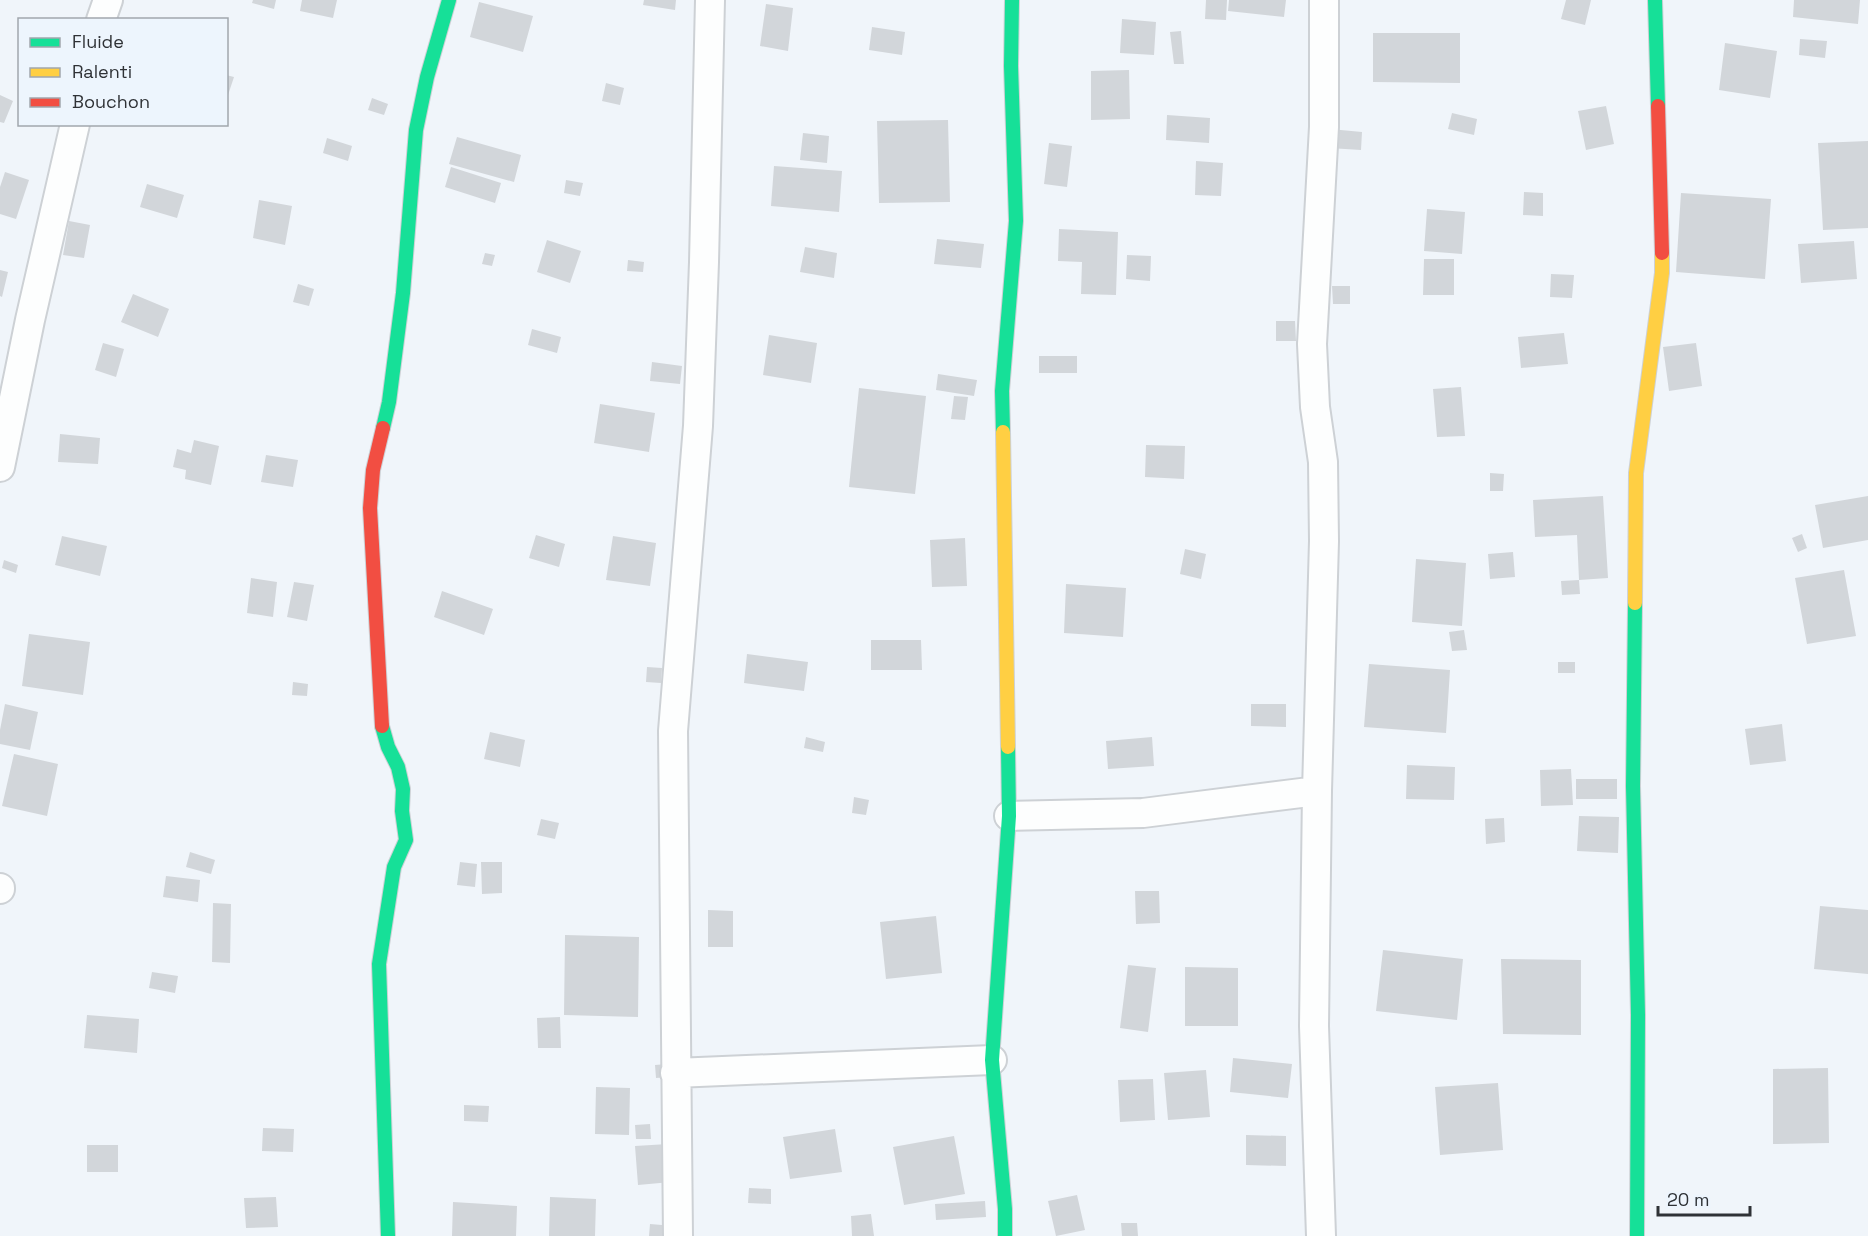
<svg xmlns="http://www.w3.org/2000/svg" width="1868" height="1236" font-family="'Space Grotesk',sans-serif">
<rect width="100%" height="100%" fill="#f0f5fa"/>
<path fill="#d2d6da" d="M253,0H276L274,9L252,3Z
M302,0H337L333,18L300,11Z
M644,0H676L675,10L643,5Z
M1206,0H1227L1226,20L1205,19Z
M1229,0H1286L1284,17L1228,11Z
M1566,0H1591L1585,25L1561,19Z
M1794,0H1860L1858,24L1793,17Z
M479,2L533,16L523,52L470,37Z
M766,4L793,8L788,51L760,46Z
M1122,19L1156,22L1154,55L1120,53Z
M872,27L905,32L902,55L869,50Z
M1181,31L1184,64H1174L1170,32Z
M1373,33H1460V83L1373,82Z
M1800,39L1827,41L1825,58L1799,55Z
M1725,43L1777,51L1770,98L1719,90Z
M1129,70L1130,119L1091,120V71Z
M226,75L234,77L227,98H226Z
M606,83L624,88L620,105L602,101Z
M0,95L13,101L4,123L0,122Z
M372,98L388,104L384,115L368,110Z
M1606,106L1614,144L1586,150L1578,111Z
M1452,113L1477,119L1474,135L1448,129Z
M1167,115L1210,118L1209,143L1166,140Z
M948,120L950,202L879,203L877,121Z
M1330,129L1362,132L1361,150L1329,148Z
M803,133L829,136L827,163L800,160Z
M457,137L521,155L514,182L449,164Z
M327,138L352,146L348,161L323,153Z
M1868,141V228L1823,230L1818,143Z
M1049,143L1072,146L1067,187L1044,184Z
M1196,161L1223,163L1221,196L1195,195Z
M774,166L842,171L839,212L771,206Z
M451,167L501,183L495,203L445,187Z
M5,172L29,180L16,219L0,214V187Z
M566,180L583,183L580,196L564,193Z
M147,184L184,195L177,218L140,207Z
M1524,192L1543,193V216L1523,215Z
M1681,193L1771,199L1765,279L1676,272Z
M259,200L292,206L285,245L253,238Z
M1427,209L1465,212L1462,254L1424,251Z
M69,221L90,225L84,258L63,255Z
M1059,229L1118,232L1116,295L1081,294L1082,262L1058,261Z
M937,239L984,244L981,268L934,264Z
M547,240L581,251L570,283L537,272Z
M1854,241L1857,279L1801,283L1798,244Z
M805,247L837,253L834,278L800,272Z
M485,253L495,255L492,266L482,264Z
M1127,255L1151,256L1150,281L1126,279Z
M1424,259H1454V295H1423Z
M628,260L644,262L643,272L627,271Z
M0,270L8,272L2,297L0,296Z
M1551,274L1574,275L1572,298L1550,297Z
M298,284L314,289L309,306L293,302Z
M1332,286H1350V304H1333Z
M133,294L169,309L158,337L121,322Z
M1276,321H1295L1296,341H1276Z
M532,329L561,337L557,353L528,345Z
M1564,333L1568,364L1521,368L1518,337Z
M769,335L817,343L811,383L763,375Z
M103,343L124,349L116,377L95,370Z
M1696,343L1702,386L1669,391L1663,347Z
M1039,356H1077V373H1039Z
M652,362L682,366L680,384L650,381Z
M938,374L977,380L974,396L936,390Z
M1461,387L1465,436L1437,437L1433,389Z
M859,388L926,396L915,494L849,487Z
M954,396L968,397L965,420L951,419Z
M600,404L655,413L649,452L594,443Z
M60,434L100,438L98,464L58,462Z
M194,440L219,446L211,485L185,479L186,470L173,467L177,449L191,453Z
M1146,445L1185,446L1184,479L1145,477Z
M266,455L298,460L293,487L261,482Z
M1490,473L1504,474L1503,491H1490Z
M1603,496L1608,578L1579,580L1577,535L1535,537L1533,500Z
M1868,496V540L1823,548L1815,505Z
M1802,534L1807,548L1798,552L1792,538Z
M536,535L565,544L559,567L529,558Z
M62,536L107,546L100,576L55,565Z
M613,536L656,543L650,586L606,580Z
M965,538L967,586L932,587L930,540Z
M1185,549L1206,554L1201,579L1180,574Z
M1513,552L1515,577L1490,579L1488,554Z
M1416,559L1466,563L1462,626L1412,622Z
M4,560L18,565L16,573L2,568Z
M1844,570L1856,636L1807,644L1795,578Z
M251,578L277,582L273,617L247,613Z
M1579,580L1580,594L1562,595L1561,581Z
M294,582L314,585L307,621L287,617Z
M1066,584L1126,588L1123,637L1064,633Z
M442,591L493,609L484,635L434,617Z
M1464,630L1467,650L1452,651L1449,632Z
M29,634L90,642L83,695L22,686Z
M871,640H921L922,670H871Z
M747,654L808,662L804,691L744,683Z
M1558,662H1575V673H1558Z
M1369,664L1450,670L1446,733L1364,727Z
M647,667L662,668L661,683L646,682Z
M293,682L308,684L307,696L292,695Z
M5,704L38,712L30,750L0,744V730Z
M1251,704H1286V727L1251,726Z
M1782,724L1786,761L1750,765L1745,729Z
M490,732L525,740L520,767L484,759Z
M806,737L825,742L823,752L804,748Z
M1152,737L1154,766L1108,769L1106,741Z
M14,754L58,764L47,816L2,806Z
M1407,765L1455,767L1454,800L1406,799Z
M1571,769L1573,805L1541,806L1540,770Z
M1576,779H1617V799H1576Z
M854,797L869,800L866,815L852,813Z
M1579,816L1619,817L1618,853L1577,851Z
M1504,818L1505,842L1486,844L1485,819Z
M541,819L559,823L555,839L537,835Z
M190,852L215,860L211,874L186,867Z
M460,862L477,864L475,887L457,885Z
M481,862H502V893L482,894Z
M166,876L200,880L198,902L163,897Z
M1135,891H1159L1160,923L1136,924Z
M213,903L231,904L230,963L212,962Z
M1820,906L1868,910V974L1814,969Z
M708,910L733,911V947H708Z
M936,916L942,973L886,979L880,922Z
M565,935L639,937L638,1017L564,1015Z
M1383,950L1463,959L1457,1020L1376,1011Z
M1501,959L1581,960V1035L1503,1034Z
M1128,965L1156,968L1148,1032L1120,1028Z
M1185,967L1238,968V1026H1185Z
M152,972L178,976L175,993L149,988Z
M87,1015L139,1019L137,1053L84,1048Z
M560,1017L561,1048H538L537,1018Z
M1233,1058L1292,1064L1288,1098L1230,1092Z
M667,1064L668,1077L656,1078L655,1065Z
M1828,1068L1829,1143L1773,1144V1069Z
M1206,1070L1210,1117L1168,1120L1164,1073Z
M1153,1079L1155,1120L1120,1122L1118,1080Z
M1498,1083L1503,1150L1440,1155L1435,1087Z
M596,1087L630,1088L629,1135L595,1134Z
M464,1105L489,1106L488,1122L464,1121Z
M650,1124L651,1139H636L635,1125Z
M263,1128L294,1129L293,1152L262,1151Z
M835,1129L842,1172L790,1179L783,1137Z
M1246,1135L1286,1136V1166L1246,1165Z
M954,1136L965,1194L904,1205L893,1147Z
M668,1144L671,1182L638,1185L635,1146Z
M87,1145H118V1172H87Z
M749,1188L771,1189V1204L748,1203Z
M1077,1195L1085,1230L1056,1236L1048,1201Z
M276,1197L278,1227L246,1228L244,1198Z
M550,1197L596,1199L595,1236H549Z
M985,1201L986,1217L936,1220L935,1204Z
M453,1202L517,1206L516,1236H452Z
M871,1214L874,1236H852L851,1216Z
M1121,1223H1137L1138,1236H1122Z
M650,1224L674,1226L673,1236H649Z"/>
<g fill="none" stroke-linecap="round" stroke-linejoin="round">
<g stroke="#cdd1d5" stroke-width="32">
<path id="street" d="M101,20L108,0
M0,467L30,320L75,124
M1009,816L1143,813L1317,791
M0,888V889
M675,1073L992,1060
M678,1236L673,731L698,426L704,262L710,0
M1321,1236L1314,1026L1317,791L1324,541L1323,462L1315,407L1312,344L1324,127V0"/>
</g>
<g stroke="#cdd1d5" stroke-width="16">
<path id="fast" d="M1655,0L1658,106
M383,428L389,402L403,293L416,130L427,77L449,0
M1003,432L1002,391L1016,221L1011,66L1012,0
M1635,603L1633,786L1638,1015L1637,1236
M382,726L388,747L398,767L403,789L402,811L406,840L394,867L379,964L388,1236
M1005,1236V1209L992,1060L1009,816L1008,747"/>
</g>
<g stroke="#cdd1d5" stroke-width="16">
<path id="slow" d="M1003,432L1008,747
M1635,603L1636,473L1662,273V253"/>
</g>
<g stroke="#cdd1d5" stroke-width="16">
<path id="jam" d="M1658,106L1662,253
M382,726L370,508L373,470L383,428"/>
</g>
<use href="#street" stroke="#fdfefe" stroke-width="28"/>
<use href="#fast" stroke="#16e098" stroke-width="14"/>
<use href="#slow" stroke="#ffcf43" stroke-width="14"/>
<use href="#jam" stroke="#f24e42" stroke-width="14"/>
</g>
<rect x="18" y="18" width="210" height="108" fill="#edf5fd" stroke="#a1a7ad" stroke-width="1.5"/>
<rect x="30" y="38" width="30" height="9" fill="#16e098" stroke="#a1a7ad" stroke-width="1.5"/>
<text x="72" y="48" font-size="18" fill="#2f3236">Fluide</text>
<rect x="30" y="68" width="30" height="9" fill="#ffcf43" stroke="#a1a7ad" stroke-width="1.5"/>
<text x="72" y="78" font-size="18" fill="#2f3236">Ralenti</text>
<rect x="30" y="98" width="30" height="9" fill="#f24e42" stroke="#a1a7ad" stroke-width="1.5"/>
<text x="72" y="108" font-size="18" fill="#2f3236">Bouchon</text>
<path d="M1658 1206v9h92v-9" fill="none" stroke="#2f3236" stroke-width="3"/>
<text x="1667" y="1206" font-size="18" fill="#2f3236" stroke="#edf5fd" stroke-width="4.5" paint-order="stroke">20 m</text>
</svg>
